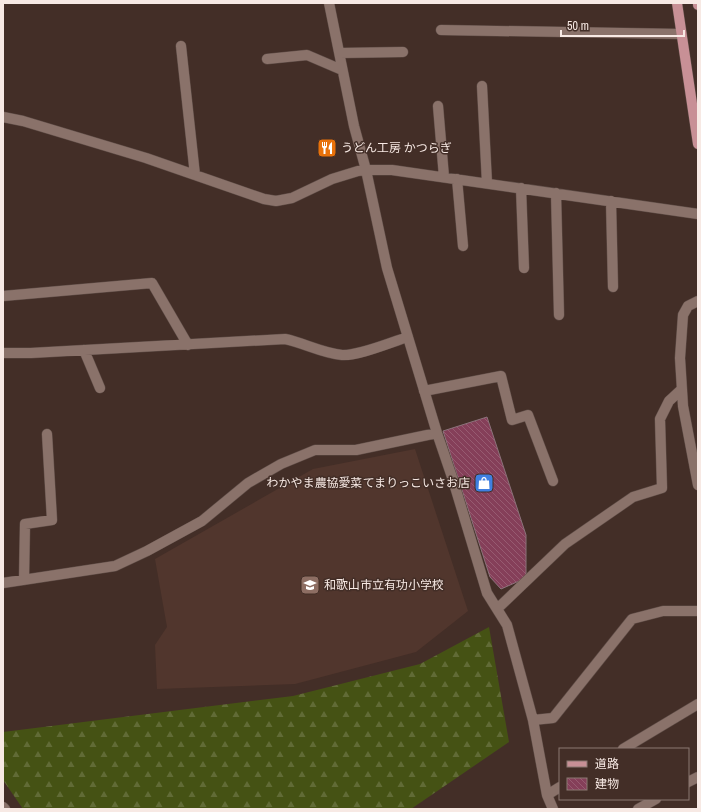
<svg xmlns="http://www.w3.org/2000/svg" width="701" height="812" font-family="'Archivo Narrow','Noto Sans JP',sans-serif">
<defs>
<pattern id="forest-firs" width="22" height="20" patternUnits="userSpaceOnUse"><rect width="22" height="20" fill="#455214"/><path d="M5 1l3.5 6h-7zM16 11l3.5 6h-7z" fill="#616b36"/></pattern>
<pattern id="building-back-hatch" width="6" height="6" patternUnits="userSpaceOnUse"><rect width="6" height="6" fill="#853f59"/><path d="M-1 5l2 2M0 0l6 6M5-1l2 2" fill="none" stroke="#975b71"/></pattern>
</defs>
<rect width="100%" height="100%" fill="#432e27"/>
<path fill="#51362d" d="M415,449L468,611L416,652L295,684L157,689L155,645L167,627L155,559L313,469Z"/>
<path fill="url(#forest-firs)" d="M489,627L509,742L411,809H23L3,780V732L293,696L420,664Z"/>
<path fill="url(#building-back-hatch)" stroke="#8c737b" d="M487,417L526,535V578L501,589L490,577L443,431Z"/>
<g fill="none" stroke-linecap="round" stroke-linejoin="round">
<g stroke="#5f4d47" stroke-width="11">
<path id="minor" d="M329,3L354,126L366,170L387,268L437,433L453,480L487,593L507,625L533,720L547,795L553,809
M441,30L681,34
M181,46L195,175
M340,53L403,52
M267,59L307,55L342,70
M482,86L487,183
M438,106L444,177
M3,117L23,121L146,158L264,199L276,201L292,198L332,179L358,171L366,170H392L698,214
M457,179L463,246
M521,188L524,268
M556,193L559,315
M611,201L613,287
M3,296L152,283L188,345
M698,301L688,306L683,315L680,358L683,406L698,485
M84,350L100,388
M3,353H31L285,339C304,343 322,353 342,355C359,356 391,342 408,337
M424,391L501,376L512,420L528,415L553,481
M24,580L25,524L52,520L47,434
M3,583L115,566L147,551L202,521L248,483L281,464L315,450H356L437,433
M497,609L565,544L633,497L662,488L660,419L669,401L682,389
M533,720L553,718L632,619L663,611H698
M623,749L698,704
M688,782L698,777
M547,795L560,787
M3,807L5,809
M638,809L656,799"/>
</g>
<g stroke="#5f4d47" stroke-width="11">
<path id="primary" d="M677,3L698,144
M698,3V5"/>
</g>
<use href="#minor" stroke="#8a726a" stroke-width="10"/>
<use href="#primary" stroke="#c89096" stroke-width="10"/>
</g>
<defs>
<g id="restaurant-square" transform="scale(1)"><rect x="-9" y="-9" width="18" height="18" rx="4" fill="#e8710a" stroke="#432e27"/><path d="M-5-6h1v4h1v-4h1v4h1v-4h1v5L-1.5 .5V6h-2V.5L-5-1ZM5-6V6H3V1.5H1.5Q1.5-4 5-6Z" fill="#fff"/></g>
<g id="shop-square" transform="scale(1)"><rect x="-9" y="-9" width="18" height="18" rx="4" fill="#3f7fe0" stroke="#432e27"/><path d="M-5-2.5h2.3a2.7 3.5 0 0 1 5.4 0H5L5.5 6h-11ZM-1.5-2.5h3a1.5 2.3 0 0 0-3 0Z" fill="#fff"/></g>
<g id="school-square" transform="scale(1)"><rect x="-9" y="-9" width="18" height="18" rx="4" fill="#8d6e63" stroke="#432e27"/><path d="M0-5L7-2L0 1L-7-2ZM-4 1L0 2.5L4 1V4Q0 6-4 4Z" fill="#fff"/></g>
</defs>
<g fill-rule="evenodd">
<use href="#restaurant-square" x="327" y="148"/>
<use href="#shop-square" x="484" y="483"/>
<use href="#school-square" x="310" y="585"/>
</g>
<g text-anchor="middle" stroke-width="3" stroke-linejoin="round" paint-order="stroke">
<g font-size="12" fill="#f7e9e4" stroke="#432e27" text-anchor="start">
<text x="341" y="152">うどん工房 かつらぎ</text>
<text x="470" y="487" text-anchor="end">わかやま農協愛菜てまりっこいさお店</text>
<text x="324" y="589">和歌山市立有功小学校</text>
</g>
</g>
<rect width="701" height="812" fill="none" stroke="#f7e9e4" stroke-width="8"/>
<rect x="559" y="748" width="130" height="52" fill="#432e27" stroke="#8b7973"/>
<rect x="567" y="761" width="20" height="6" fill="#c89096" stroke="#8b7973"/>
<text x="595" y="768" font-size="12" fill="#f7e9e4">道路</text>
<rect x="567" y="778" width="20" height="12" fill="url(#building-back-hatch)" stroke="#8b7973"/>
<text x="595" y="788" font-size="12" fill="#f7e9e4">建物</text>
<path d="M561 30v6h123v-6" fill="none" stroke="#f7e9e4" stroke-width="2"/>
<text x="567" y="30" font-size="12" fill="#f7e9e4" stroke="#432e27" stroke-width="3" paint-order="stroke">50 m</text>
</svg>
